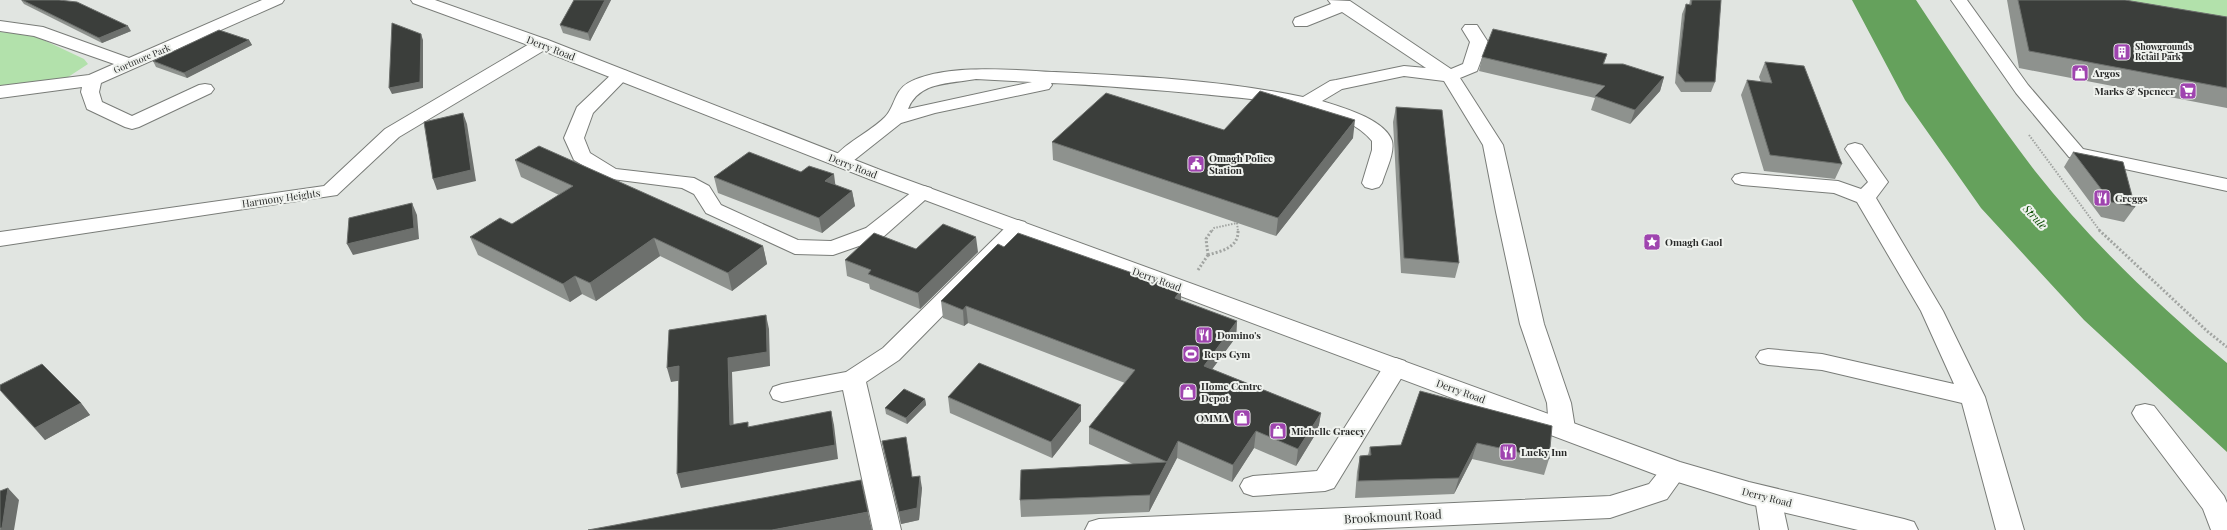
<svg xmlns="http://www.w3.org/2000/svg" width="2227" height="530" font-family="'Playfair Display',serif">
<rect width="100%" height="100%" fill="#e1e5e1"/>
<path fill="#b2e1ab" d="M2118,0H2227V19Z
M0,32L33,35L84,59L88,64L65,79L0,89Z"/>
<path fill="#65a15c" d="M1852,0H1916C1954,58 1993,116 2035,171C2091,242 2158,305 2227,363V452L2084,320L1981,208L1905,100Z"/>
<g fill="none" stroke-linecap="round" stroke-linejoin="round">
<g stroke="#797c78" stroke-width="2">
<path id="minor" d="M262,0H284L282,3L101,83L99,92L102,102L132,116L199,85L205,84L211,85L214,89L211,93L139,127L132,129L125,127L87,109L81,92L82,87L0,98V86L89,75L114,64L34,36L0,31V21L43,27L129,58Z
M1328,0L1350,1L1451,69L1463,64L1470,42L1462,29L1465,25H1477L1488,42L1477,71L1460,78L1503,145L1544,324L1571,403L1575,428L1571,435L1562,437L1553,435L1549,428L1547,403L1520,324L1496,212L1483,145L1444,81L1404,76L1342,89L1322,101C1341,107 1385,119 1392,141C1395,153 1385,172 1382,183L1379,187L1372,189L1365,187L1362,183L1372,150V141C1342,102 1237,98 1190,93C1144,89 1097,85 1051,83L1052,85L1049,89L935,113L901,123L848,165L841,167L834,165L831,161C844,143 869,133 885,117C895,107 894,91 908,83C944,63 1014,70 1054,72C1137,76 1222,80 1303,97L1330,81L1336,80L1404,66L1426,68L1342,12L1307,26H1295L1293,22L1295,18L1331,4ZM976,79L1032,82L908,109C919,81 950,84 976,79Z
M1951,0H1967L2028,85L2083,149L2227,179V191L2069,157L2016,93Z
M542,39L548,40L551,44L548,48L399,137L337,195L0,246V232L324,186L385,129L536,40Z
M621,70L627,71L630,75L593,113L584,138L590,153L616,169L694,178L709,186L721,205L798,240L831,241L866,228L917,188L924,186L931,188L934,192L882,238L833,255L795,254L706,213L694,194L682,188L604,178L574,160L564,138L577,107L615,71Z
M1855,143L1862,145L1888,182L1876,198L1943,311L1985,397L2024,530H1996L1962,403L1822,370L1768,365L1760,363L1756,357L1760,351L1768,349L1822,354L1954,384L1921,311L1857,202L1834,193L1742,185L1735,183L1732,179L1735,175L1742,173L1838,181L1861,189L1868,182L1845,149L1848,145Z
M1018,220L1025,222L1029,227L1025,232L899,360L866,382L901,530H873L843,390L782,402L773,399L770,393L773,387L782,384L846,372L883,348L1011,222Z
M1396,358L1405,361L1408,367L1334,488L1325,491L1253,496L1244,493L1240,486L1244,479L1253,476L1317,471L1387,361Z
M2145,404L2154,406L2224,496L2227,503V530H2211L2203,509L2136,420L2132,413L2136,406Z
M1674,461L1683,464L1687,471L1667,499L1610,518L1342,530H1085L1089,522L1099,519L1610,496L1649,484L1665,464Z
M1768,487L1778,491L1781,498L1788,530H1760L1755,498L1758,491Z"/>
</g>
<g stroke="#797c78" stroke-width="2">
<path id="major" d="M411,0H435L548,40L883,171L1680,462L1749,482L1904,519L1914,522L1918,530H1858L1749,504L1665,478L869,179L536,48L413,3Z"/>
</g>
<path stroke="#a1a4a1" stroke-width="2" stroke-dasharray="1.5 1.5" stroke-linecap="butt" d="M2029,135L2100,231
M1212,231L1214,228L1237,223L1238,231"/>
<path stroke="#a1a4a1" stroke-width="3" stroke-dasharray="2 2" stroke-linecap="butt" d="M2099,230L2207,331L2227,347
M1208,255L1206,239L1212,230
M1208,255C1221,251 1239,248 1238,230
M1198,270L1208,255"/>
<use href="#minor" fill="#fff" fill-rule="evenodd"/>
<use href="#major" fill="#fff" fill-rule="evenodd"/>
</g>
<path fill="#8e928e" d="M21,0H59L131,31L102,43L24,4Z
M574,0H611L590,41L563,33L560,25Z
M1690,0H1721L1715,82L1711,92H1681L1675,83L1682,14L1686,4L1689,5Z
M2007,0H2125L2227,17V108L2019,68Z
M249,40L252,45L187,78L156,67L153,61Z
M1607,54L1604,64L1664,77L1660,91L1630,124L1591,110L1595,98L1479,71L1482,57Z
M1765,62L1842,164L1835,179L1764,171L1741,95L1747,80L1761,82L1759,77Z
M1396,107L1459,263L1455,278L1401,273L1393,122Z
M1224,130L1353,138L1276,236L1053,160L1052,142Z
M2073,152L2135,207L2124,222L2101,217L2064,167Z
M515,160L763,246L767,264L732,291L660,256L596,301L582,294L570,302L478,255L470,237L512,224L559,195L521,177Z
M714,177L852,191L855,206L822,233L718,193Z
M1004,247L1181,301L1237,321L1236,337L1212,369L1321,413L1318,430L1296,466L1254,448L1232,482L1177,458L1149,512L1021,517L1020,500L1133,464L1089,444V427L1125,383L968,323L964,326L943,318L941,301Z
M916,249L978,252L920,309L870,289L869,284L847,276L845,260Z
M0,390L81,403L90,415L45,440L7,398Z
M1420,391L1549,459L1544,475L1472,459L1454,494L1355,498L1357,472L1360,456L1368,455L1370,447L1401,445Z
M948,397L1081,421L1052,458L950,413Z
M925,399L926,405L907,424L886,414L885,408Z
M882,441L912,477L922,488L919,520L901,524L884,453Z"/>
<path fill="#6d706d" d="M605,0H611L590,41L588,33Z
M128,26L131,31L102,43L99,38Z
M421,34L423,40V88L392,94L389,88Z
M249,40L252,45L187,78L184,73Z
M1664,77L1660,91L1630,124L1635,110Z
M463,113L467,124L476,181L437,190L433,179Z
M1355,120L1353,138L1276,236L1278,218Z
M834,174L836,190L825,181Z
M852,191L855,206L822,233L819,218Z
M412,203L417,215L419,239L353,255L347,244Z
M976,237L978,252L920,309L918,293Z
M654,238L660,256L596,301L590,283Z
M763,246L767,264L732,291L728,273Z
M575,276L582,294L570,302L563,284Z
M1181,290V306L1175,298Z
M966,306L968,323L964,326L963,310Z
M766,315L769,329L770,366L732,372L734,439L730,425L728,358Z
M1237,321L1236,337L1202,383L1204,366Z
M679,366L683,380L671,382L667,368Z
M925,399L926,405L907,424L906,418Z
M81,403L90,415L45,440L35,428Z
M1081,405V421L1052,458L1051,442Z
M831,411L834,425L838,459L681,488L677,474Z
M1321,413L1318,430L1296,466L1298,449Z
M1256,431L1254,448L1232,482L1233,465Z
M1178,441L1177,458L1149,512L1150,495Z
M1477,443L1472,459L1454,494L1459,478Z
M920,476L922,488L919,520L901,524L899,512Z
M8,488L19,500L14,530H0Z
M868,512L872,530H772Z"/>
<path fill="#3b3e3b" stroke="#6d706d" d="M22,0H59L77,2L128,26L99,38Z
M574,0H605L588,33L560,25Z
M1692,0H1721L1715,82H1685L1678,73L1686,4L1691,5Z
M2018,0H2125L2227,17V88L2029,51Z
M392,23L421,34L420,82L389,88Z
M1493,29L1607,54L1603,64H1623L1664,77L1635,110L1595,96L1605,86L1482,57Z
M219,30L249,40L184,73L153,61Z
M1765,62L1804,66L1842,164L1770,155L1747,80L1772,83Z
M1260,91L1355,120L1278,218L1052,142L1106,93L1224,130Z
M1396,107L1442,110L1459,263L1404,258Z
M463,113L471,170L433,179L424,122Z
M539,146L763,246L728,273L654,238L590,283L575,276L563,284L470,237L500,218L512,224L573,186L515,160Z
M749,152L801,172L809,166L834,174L825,181L852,191L819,218L714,177Z
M2073,152L2123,162L2135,207L2111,202Z
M412,203L414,228L347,244L349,218Z
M943,224L976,237L918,293L868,274L871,270L845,260L874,233L916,249Z
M1018,233L1181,290L1175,298L1237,321L1204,366L1321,413L1298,449L1256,431L1233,465L1178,441L1150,495L1020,500L1021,470L1167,462L1089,427L1135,370L966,306L963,310L941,301L998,244L1004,247Z
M766,315L767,352L728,358L730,425L748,422V427L831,411L835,445L677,474L679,366L667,368L669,330Z
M979,363L1081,405L1051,442L948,397Z
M42,364L81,403L35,428L0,390V385Z
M904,389L925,399L906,418L885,408Z
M1420,391L1552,426L1549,459L1477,443L1459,478L1358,481L1360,456L1371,455L1370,447L1401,445Z
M906,437L912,477L920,476L917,508L899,512L882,441Z
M861,480L868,512L772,530H588Z
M8,488L2,528H0V491Z"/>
<defs>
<g id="building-square" transform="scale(0.9)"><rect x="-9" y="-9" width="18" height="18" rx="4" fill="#9f44af" stroke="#eff2ee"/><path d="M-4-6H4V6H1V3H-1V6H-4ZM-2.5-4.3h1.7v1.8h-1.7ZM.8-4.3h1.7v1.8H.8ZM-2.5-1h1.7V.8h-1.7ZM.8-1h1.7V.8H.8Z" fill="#fff"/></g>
<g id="shop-square" transform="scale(0.9)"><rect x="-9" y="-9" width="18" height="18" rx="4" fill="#9f44af" stroke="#eff2ee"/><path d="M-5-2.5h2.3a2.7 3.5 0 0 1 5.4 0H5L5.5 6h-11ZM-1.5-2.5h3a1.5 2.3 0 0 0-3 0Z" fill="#fff"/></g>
<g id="supermarket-square" transform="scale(0.9)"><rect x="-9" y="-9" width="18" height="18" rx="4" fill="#9f44af" stroke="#eff2ee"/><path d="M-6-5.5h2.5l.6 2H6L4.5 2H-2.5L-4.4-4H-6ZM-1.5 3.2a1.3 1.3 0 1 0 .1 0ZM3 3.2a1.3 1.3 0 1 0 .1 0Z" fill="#fff"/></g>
<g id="civic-square" transform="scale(0.9)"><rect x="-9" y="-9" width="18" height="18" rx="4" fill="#9f44af" stroke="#eff2ee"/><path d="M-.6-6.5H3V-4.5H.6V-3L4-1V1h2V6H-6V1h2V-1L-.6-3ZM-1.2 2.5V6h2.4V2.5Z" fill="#fff"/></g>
<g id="restaurant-square" transform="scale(0.9)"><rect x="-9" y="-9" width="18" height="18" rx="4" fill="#9f44af" stroke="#eff2ee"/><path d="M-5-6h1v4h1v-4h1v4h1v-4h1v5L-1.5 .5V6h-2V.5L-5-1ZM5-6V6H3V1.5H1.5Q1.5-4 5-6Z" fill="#fff"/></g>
<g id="sight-square" transform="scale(0.9)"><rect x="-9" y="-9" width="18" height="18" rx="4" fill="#9f44af" stroke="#eff2ee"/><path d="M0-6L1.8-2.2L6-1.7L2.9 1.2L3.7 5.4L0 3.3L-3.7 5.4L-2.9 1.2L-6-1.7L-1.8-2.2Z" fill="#fff"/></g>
<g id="stadium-square" transform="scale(0.9)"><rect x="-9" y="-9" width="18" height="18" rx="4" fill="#9f44af" stroke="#eff2ee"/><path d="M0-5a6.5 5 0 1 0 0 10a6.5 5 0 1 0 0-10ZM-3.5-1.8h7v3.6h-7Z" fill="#fff"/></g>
</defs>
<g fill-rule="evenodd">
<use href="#building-square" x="2122" y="52"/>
<use href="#shop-square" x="2080" y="73"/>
<use href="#supermarket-square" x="2188" y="91"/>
<use href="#civic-square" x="1196" y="164"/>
<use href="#restaurant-square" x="2102" y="198"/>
<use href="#sight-square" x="1652" y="242"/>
<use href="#restaurant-square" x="1204" y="335"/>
<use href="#stadium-square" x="1191" y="354"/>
<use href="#shop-square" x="1188" y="392"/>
<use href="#shop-square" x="1242" y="418"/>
<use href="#shop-square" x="1278" y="431"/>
<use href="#restaurant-square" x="1508" y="452"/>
</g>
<g text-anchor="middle" stroke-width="4" stroke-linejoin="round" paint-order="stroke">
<g font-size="9" font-weight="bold" fill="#292a29" stroke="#eff2ee" text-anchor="start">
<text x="2135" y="50">Showgrounds<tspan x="2135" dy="10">Retail Park</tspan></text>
</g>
<g font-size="9" fill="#292a29" stroke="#eff2ee">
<text transform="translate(142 59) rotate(-23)" y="3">Gortmore Park</text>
</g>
<g font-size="10" fill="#292a29" stroke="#eff2ee">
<text transform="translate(551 48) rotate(21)" y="4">Derry Road</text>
<text transform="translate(853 166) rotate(21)" y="4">Derry Road</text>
<text transform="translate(281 198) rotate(-8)" y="4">Harmony Heights</text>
<text transform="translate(1157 279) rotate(20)" y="4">Derry Road</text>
<text transform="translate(1461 391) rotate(20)" y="4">Derry Road</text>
<text transform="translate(1767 497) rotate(14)" y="4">Derry Road</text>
</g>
<g font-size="10" font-weight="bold" fill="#292a29" stroke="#eff2ee" text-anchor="start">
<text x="2093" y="77">Argos</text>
<text x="2175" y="95" text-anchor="end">Marks &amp; Spencer</text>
<text x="1209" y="162">Omagh Police<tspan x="1209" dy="12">Station</tspan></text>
<text x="2115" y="202">Greggs</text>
<text x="1665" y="246">Omagh Gaol</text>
<text x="1217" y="339">Domino's</text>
<text x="1204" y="358">Reps Gym</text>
<text x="1201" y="390">Home Centre<tspan x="1201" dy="12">Depot</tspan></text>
<text x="1229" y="422" text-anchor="end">OMMA</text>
<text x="1291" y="435">Michelle Gracey</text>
<text x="1521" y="456">Lucky Inn</text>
</g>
<g font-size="11" font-style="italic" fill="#0a4b01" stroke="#eff2ee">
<text transform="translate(2035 217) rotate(46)" y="4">Strule</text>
</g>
<g font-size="12" fill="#292a29" stroke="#eff2ee">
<text transform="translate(1393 517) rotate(-3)" y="4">Brookmount Road</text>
</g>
</g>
</svg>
